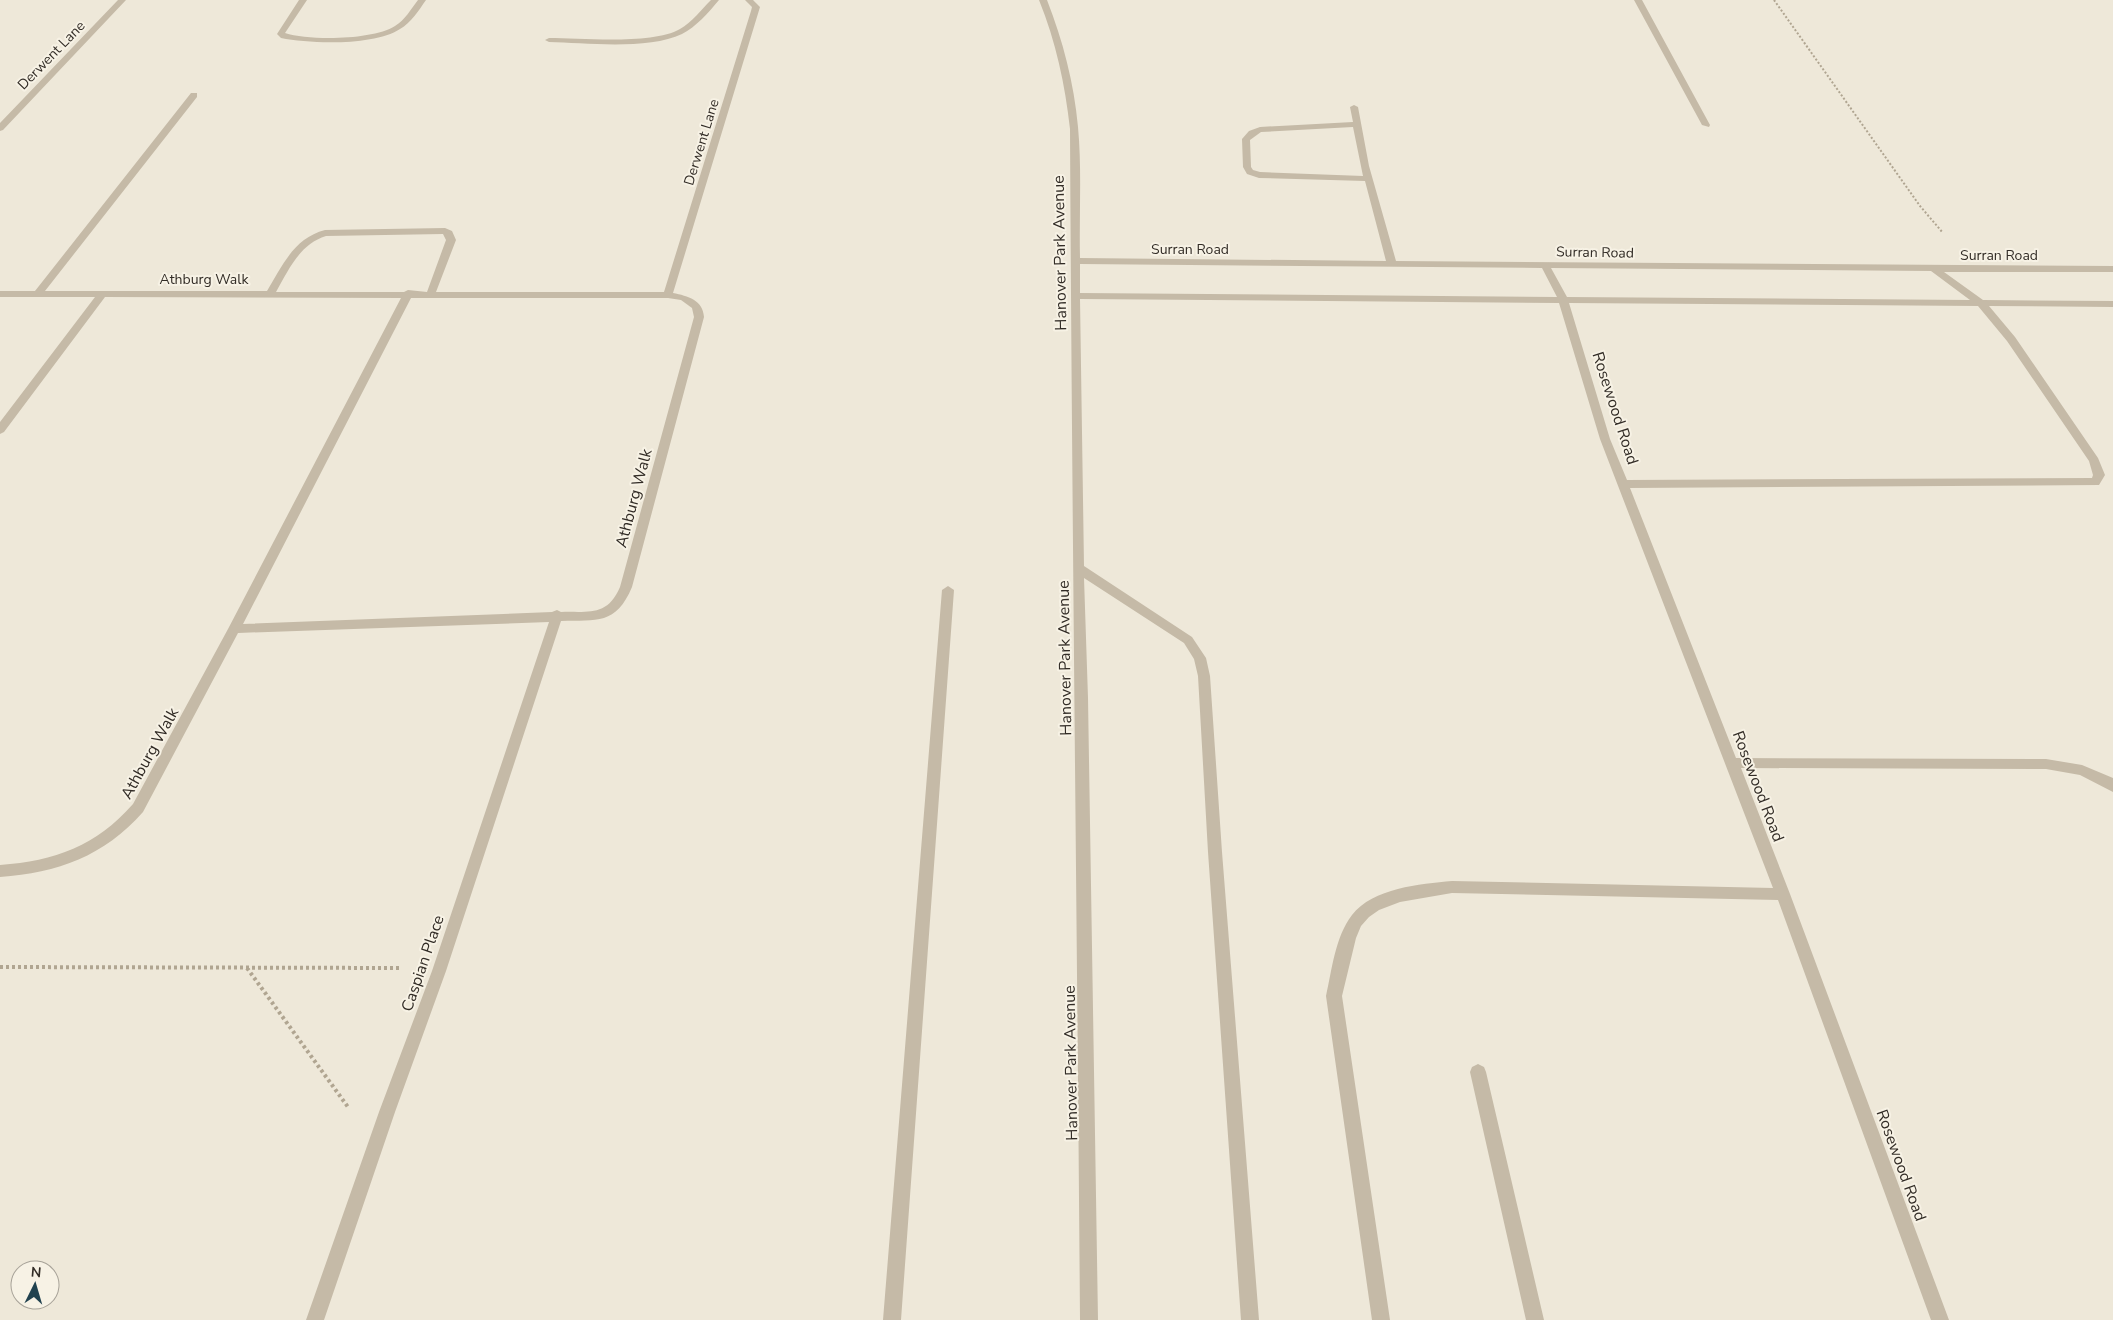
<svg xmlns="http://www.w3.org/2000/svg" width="2113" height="1320" font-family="'Nunito Sans',sans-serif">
<rect width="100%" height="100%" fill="#eee8d9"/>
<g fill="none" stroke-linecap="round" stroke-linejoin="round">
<path stroke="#b0a591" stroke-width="2" stroke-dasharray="2 2" stroke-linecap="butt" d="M1774,0L1920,206L1943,233"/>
<path stroke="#b0a591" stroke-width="4" stroke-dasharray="3 3" stroke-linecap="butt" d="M0,967L399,968
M247,968L348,1107"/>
<path fill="#c5baa7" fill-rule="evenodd" d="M118,0H126L3,130L0,131V123Z
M299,0H307L285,33C310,41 373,40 395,26C405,20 411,9 418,0H426C419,10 411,23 400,29C374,46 311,44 281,38L277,34Z
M711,0H719C709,12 696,27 682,34C649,50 586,43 549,42L545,40L549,38C582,38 652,45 680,29C692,22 701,10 711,0Z
M745,0H753L760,7L673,293C688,296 703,300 704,317L632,587C616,625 597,620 561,621L446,971L395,1112L324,1320H306L379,1112L432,971L549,622L238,633L143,812C104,856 58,873 0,877V865C55,861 96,846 133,804L228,629L401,298L105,297L4,432L0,434V422L95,297H0V291H35L191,93H197V97L45,291H267C282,266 294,238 325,230L445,228L452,231L456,240L436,292H664L751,11L752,7ZM443,234L446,240L427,292L408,290L404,292H276C289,269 300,244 326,236ZM411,298H668L681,300L692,308L694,317L620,587C607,617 589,611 561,612L557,610L552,612L243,624Z
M1039,0H1047C1063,41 1074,83 1078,127C1082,170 1079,215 1080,258L1386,261L1365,181L1259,178L1247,174L1243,167L1242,139L1249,131L1260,127L1353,122L1350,107L1354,105L1358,107L1369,166L1396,261L2113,266V272H1944L1983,300L2113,301V307L1989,306L2015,337L2098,458L2105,475L2099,485L1630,488L1736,758L2046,759L2082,765L2113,778V792L2080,775L2046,769L1741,768L1790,894L1949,1320H1931L1778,900L1452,893L1400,902L1379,910L1369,917L1361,926L1356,938L1342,996L1390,1320H1372L1326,996C1332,970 1335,937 1352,915C1373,888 1420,884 1452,881L1773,888L1600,439L1559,303L1080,299L1084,566L1192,637L1206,658L1210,676L1222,852L1259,1320H1241L1208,852L1198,676L1194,659L1184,643L1084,578L1088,698L1098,1320H1080C1077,923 1072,526 1070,129C1065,84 1056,42 1039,0ZM1353,127L1363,176L1260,172L1253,170L1251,167L1250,140L1261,132ZM1080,264L1542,268L1557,297L1080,293ZM1551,268L1931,271L1970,300L1567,297ZM1569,303L1978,306L2007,341L2089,461L2093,475L2092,478L1627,480L1610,439Z
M1634,0H1642L1710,125L1709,127L1702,125Z
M948,586L954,590L901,1320H883L942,590Z
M1478,1064L1484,1067L1486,1072L1544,1320H1526L1470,1072L1472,1067Z"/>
</g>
<g text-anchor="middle" stroke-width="4" stroke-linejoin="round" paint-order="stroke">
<g font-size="14" fill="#322c26" stroke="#f7f2e5">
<text transform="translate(51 55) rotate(-46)" y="5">Derwent Lane</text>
<text transform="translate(701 142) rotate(-73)" y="5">Derwent Lane</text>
<text x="1190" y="254">Surran Road</text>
<text transform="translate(1595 252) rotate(1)" y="5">Surran Road</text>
<text x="1999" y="260">Surran Road</text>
<text x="204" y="284">Athburg Walk</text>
</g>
<g font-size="16" fill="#322c26" stroke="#f7f2e5">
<text transform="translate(1059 253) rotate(-91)" y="6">Hanover Park Avenue</text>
<text transform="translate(1616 408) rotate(72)" y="6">Rosewood Road</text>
<text transform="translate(633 498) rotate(-75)" y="6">Athburg Walk</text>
<text transform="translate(1064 658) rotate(-91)" y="6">Hanover Park Avenue</text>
<text transform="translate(149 753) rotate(-61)" y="6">Athburg Walk</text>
<text transform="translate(1759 786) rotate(69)" y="6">Rosewood Road</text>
<text transform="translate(422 963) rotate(-71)" y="6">Caspian Place</text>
<text transform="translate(1070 1063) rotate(-91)" y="6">Hanover Park Avenue</text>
<text transform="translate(1902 1165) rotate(70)" y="6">Rosewood Road</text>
</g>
</g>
<g transform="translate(35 1285) rotate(5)"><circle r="24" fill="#f7f2e5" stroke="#a8a399"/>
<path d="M0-4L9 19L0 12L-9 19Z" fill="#21424f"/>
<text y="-8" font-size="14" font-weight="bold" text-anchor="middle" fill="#322c26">N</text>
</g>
</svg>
